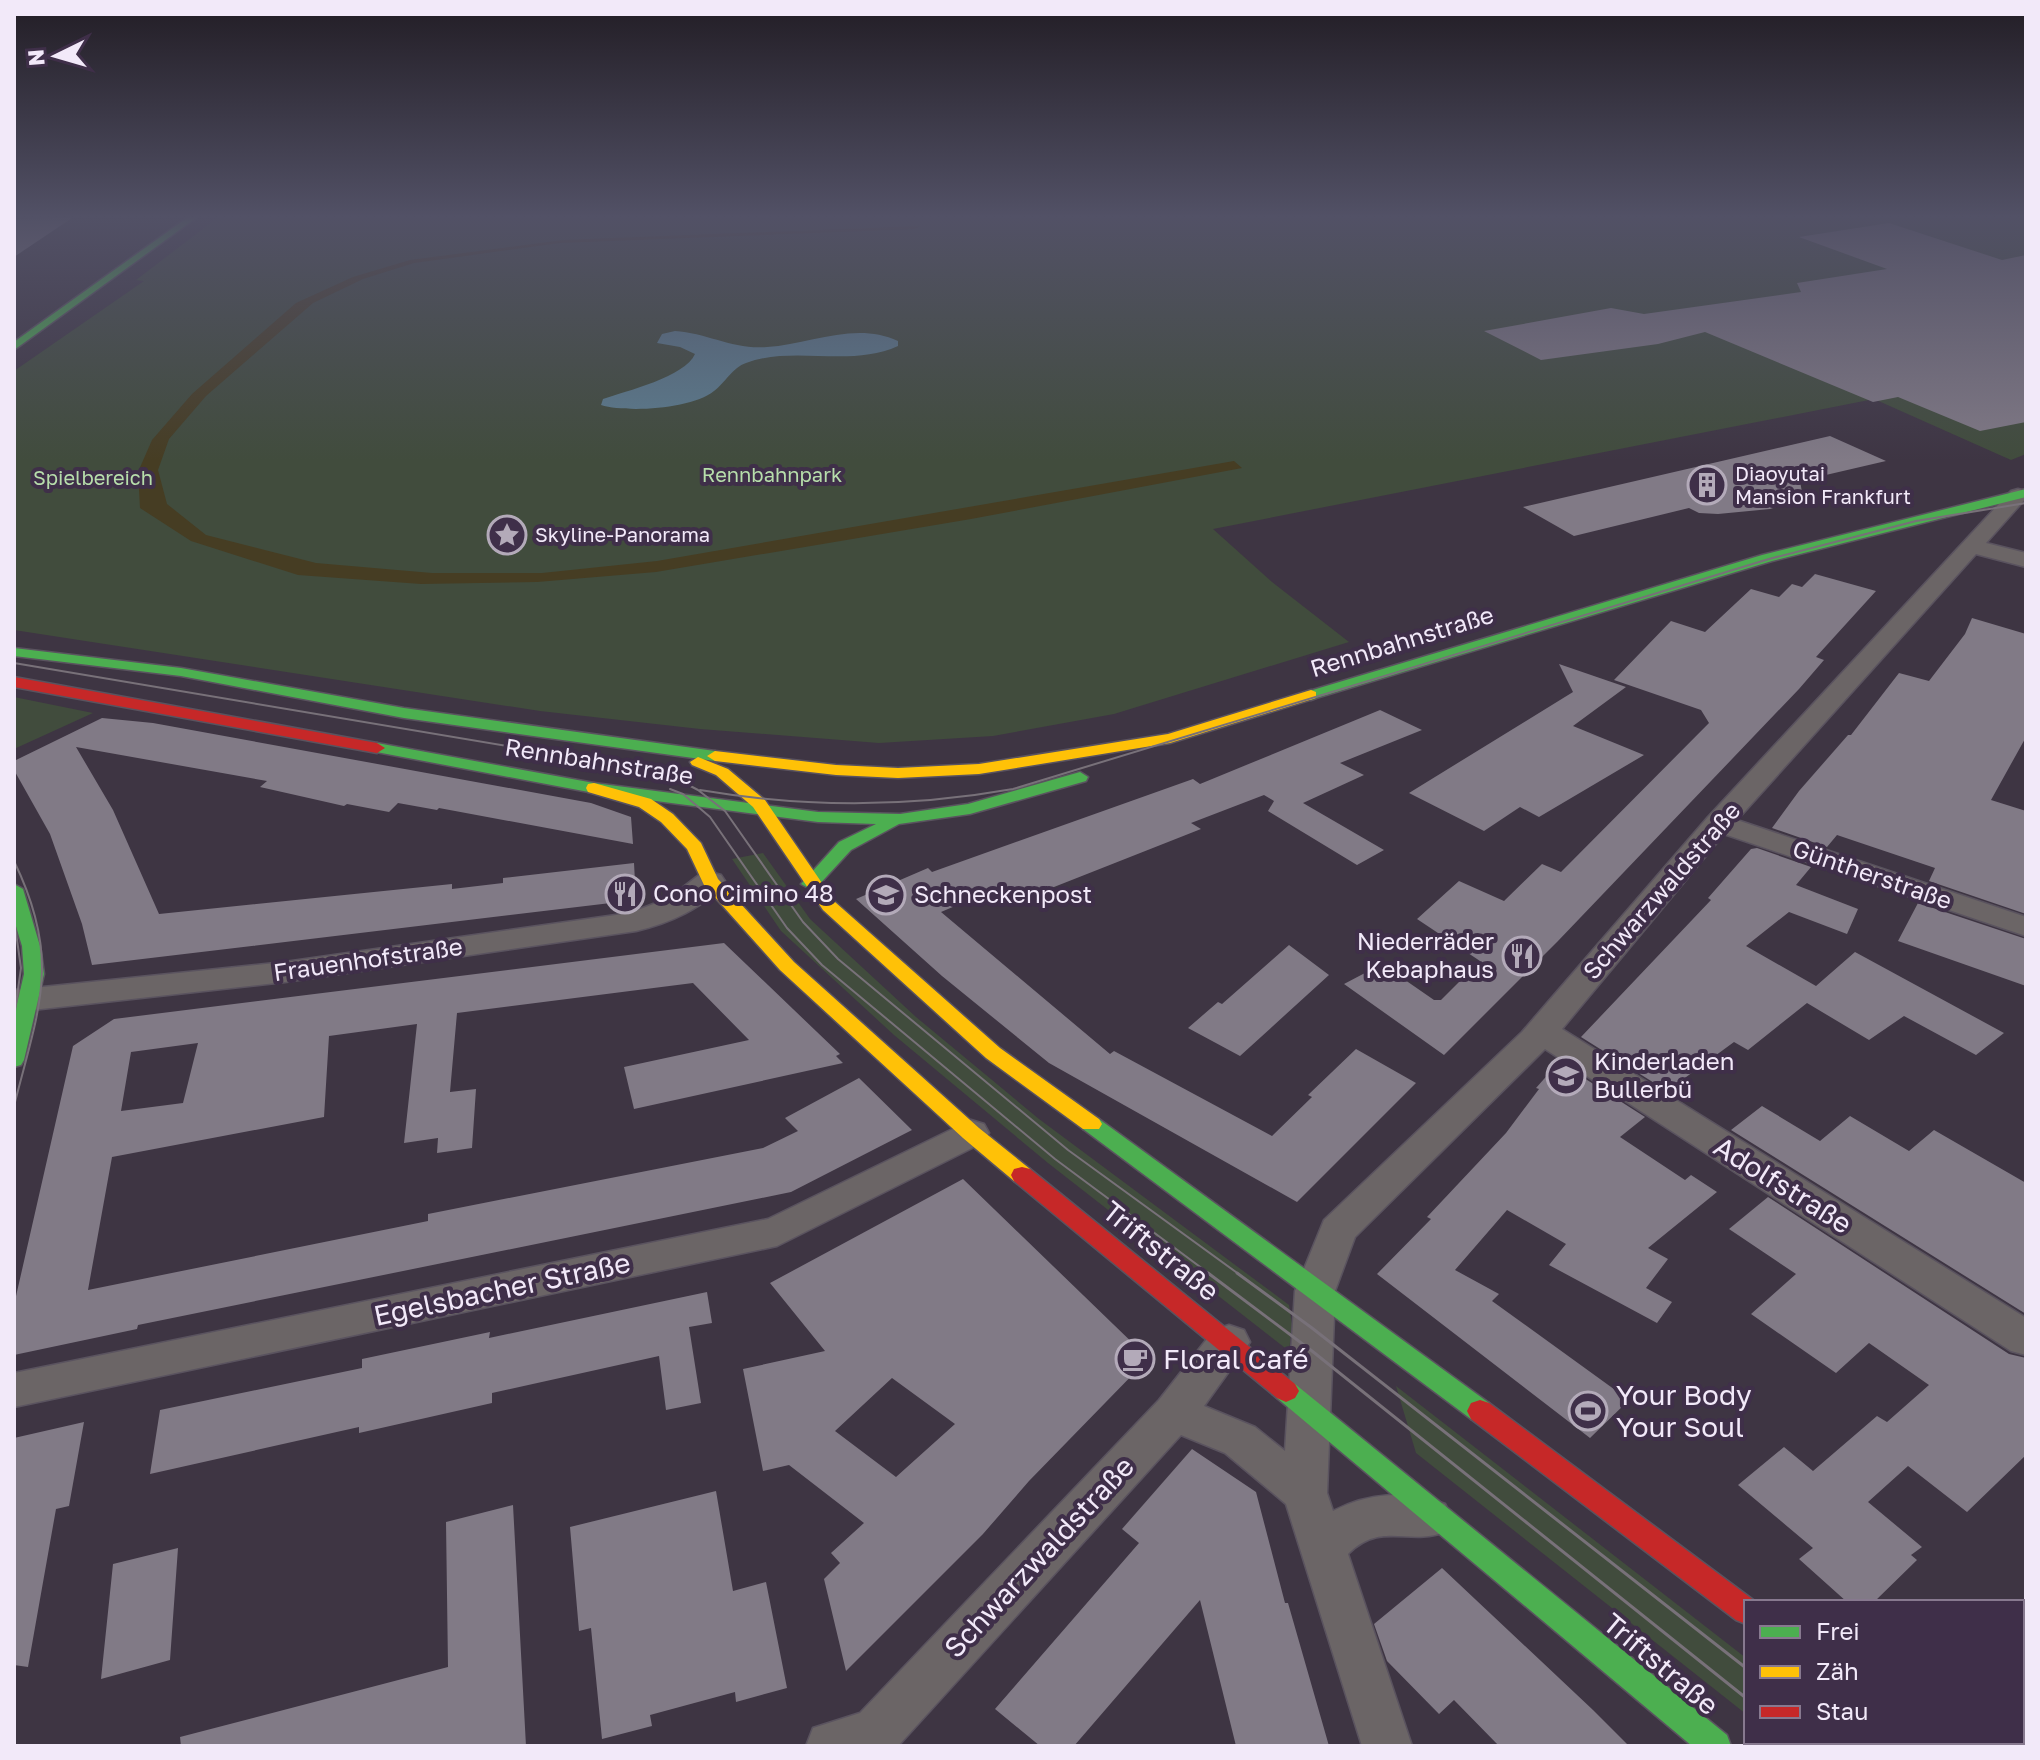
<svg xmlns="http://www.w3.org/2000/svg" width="2040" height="1760" font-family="'Golos Text',sans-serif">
<rect width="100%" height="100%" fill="#3e3543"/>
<path fill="#414c3d" d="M221,215H2026V454L2011,460L1874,399L1213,529L1272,582L1349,642L1114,714L993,736L879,743L700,729L540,711L14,630V371L144,281L136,280Z
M14,697L93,713L14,749Z
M763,853L810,919L916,1017L1039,1119L1289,1305L1292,1325L1289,1351L1048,1163L894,1035L781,931L732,859Z
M1396,1386L1746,1658V1714L1416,1453Z"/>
<path fill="#463d23" d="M920,226L915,229L560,243L414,263L363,279L313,303L206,396L169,439L158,470L167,504L206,535L316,563L432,573H542L657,561L1234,461L1242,468L971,519L656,572L537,582L421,584L298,575L191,541L140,508L138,472L152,440L192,394L296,303L353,277L410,260L563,240Z"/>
<path fill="#5d7e8f" d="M675,331C707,333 734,350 767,347C810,344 856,321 898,341V346C850,368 794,345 746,363C733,367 725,383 714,391C692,409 627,413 601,405L603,399C626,391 685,377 695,354L680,347L657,343L662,334Z"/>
<path fill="#817a86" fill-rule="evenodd" d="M72,218L14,257V219Z
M1889,223L2002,260L2026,255V422L1980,431L1898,397L1873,402L1705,332L1658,344L1541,360L1484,331L1611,308L1644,314L1801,292L1797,283L1887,269L1799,237Z
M1830,436L1886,461L1800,481L1803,498L1770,509L1718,514L1699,513L1689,508L1574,536L1523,507Z
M1815,574L1876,591L1816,657L1824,660L1799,689L1558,941L1444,1055L1344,984L1382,964L1434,1000H1441L1480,961L1417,919L1459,881L1504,901L1542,864L1561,872L1709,723L1701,710L1614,680L1671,621L1705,632L1751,589L1779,597L1792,584L1802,587Z
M1972,618L2026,634V737L1991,800L2026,811V914L1929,881L1935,868L1837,835L1827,847L1772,828L1799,791L1848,735H1851L1899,673L1929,681L1965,634Z
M1559,664L1626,687L1573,726L1644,755L1539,817L1520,807L1484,831L1409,793L1573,692Z
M1380,710L1422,730L1340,763L1364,775L1303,803L1384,850L1357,865L1268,811L1274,801L1264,795L1191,823L1201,829L1011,904L995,889L941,912L1110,1054L1114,1051L1272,1136L1312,1097L1308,1095L1356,1049L1416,1083L1297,1202L1049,1063L942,976L856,899L928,868L932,872L1193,779L1200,784Z
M102,718L153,723L591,803L631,817L633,844L439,808L437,810L398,803L389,812L347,804L344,806L260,787L267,781L76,747L113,810L159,914L452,884V889L503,883V878L634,863L636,900L92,965L82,924L50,834L14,770V761Z
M1757,848L1811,867L1796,885L1858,909L1847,934L1789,912L1746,946L1816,986L1855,952L2004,1033L1976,1055L1904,1016L1869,1040L1807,1003L1748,1050L1734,1042L1667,1091L1581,1037L1711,900L1708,898L1751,849Z
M1918,903L2026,939V986L1898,941Z
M724,943L840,1054L836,1056L843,1063L634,1109L624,1067L749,1040L693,983L457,1013L450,1092L476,1089L472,1148L437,1153L438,1138L404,1143L417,1024L329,1036L324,1117L112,1157L88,1290L428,1221V1214L763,1148L798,1131L785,1118L859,1078L912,1130L791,1192L138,1325L137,1329L14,1355V1305L73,1046L114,1019ZM198,1043L183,1103L121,1111L131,1052Z
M1289,945L1329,975L1240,1056L1188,1028L1218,1002L1222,1004Z
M1559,1062L1645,1117L1620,1137L1685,1180L1691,1175L1717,1192L1648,1248L1668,1259L1646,1288L1672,1302L1657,1323L1549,1265L1566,1244L1507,1210L1455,1270L1499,1294L1492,1301L1629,1400L1590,1438L1377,1274L1431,1219L1427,1217L1506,1133L1539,1089L1536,1088Z
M1762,1106L1820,1141L1850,1116L1909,1151L1934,1130L2026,1183V1314L1731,1130Z
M963,1179L1143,1353V1364L1029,1481L983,1534L846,1671L824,1579L840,1563L831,1553L864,1523L789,1465L763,1471L743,1369L825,1351L770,1283ZM892,1378L955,1424L896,1477L835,1431Z
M1768,1197L2009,1354L2026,1358V1455L1967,1512L1908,1466L1868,1502L1922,1547L1911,1555L1917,1560L1874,1602H1847L1799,1559L1813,1548L1738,1485L1784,1447L1813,1471L1877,1416L1887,1422L1929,1385L1869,1343L1836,1373L1751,1314L1796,1274L1729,1229Z
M707,1292L712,1323L689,1327L701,1403L666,1410L659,1356L492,1393V1403L359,1433V1427L150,1474L160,1410L362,1368V1359L490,1332L489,1338Z
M84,1422L69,1506L56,1509L28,1667L14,1665V1438Z
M1192,1449L1256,1492L1285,1603H1288L1329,1746H1236L1200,1600L1074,1746H1040L995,1709L1139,1543L1122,1529Z
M716,1491L733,1591L766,1582L787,1688L736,1702L735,1692L650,1715L652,1726L602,1739L591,1628L579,1631L570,1527Z
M513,1505L526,1746H181L180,1737L448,1667L446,1522Z
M178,1548L170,1660L101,1679L113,1564Z
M1442,1568L1593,1710L1629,1746H1499L1454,1700L1439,1714L1387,1661L1374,1624Z"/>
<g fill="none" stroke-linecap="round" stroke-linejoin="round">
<g stroke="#5a535f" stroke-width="3">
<path id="street" d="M2018,489L2025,491L2026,498L1986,543L2026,553V567L1976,554L1737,820L2026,917V936L1724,834L1562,1029L2026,1318V1355L2011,1351L1545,1049L1355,1237L1335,1291L1327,1493L1333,1511C1369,1492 1408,1490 1445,1504L1452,1518L1445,1532C1408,1546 1381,1521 1348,1554L1412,1746H1362L1286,1504L1225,1453L1181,1435L898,1746H806L813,1728L860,1713L1159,1400L1214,1330L1229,1325L1244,1330L1250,1342L1204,1406L1255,1427L1285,1451L1295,1291L1324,1220L1522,1032L1708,817L2011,491Z
M710,872L721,875L725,881C706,908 667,924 636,931L285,982L14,1012V990L285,962L630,913L669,898L699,875Z
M971,1120L984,1124L989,1133L984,1142L777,1246L14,1407V1373L768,1219Z"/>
</g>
<g stroke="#5a535f" stroke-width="3">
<path id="fast" d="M191,215H200L14,350V342Z
M2026,489V497L1772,561L1316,698L1311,700L1303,695L1306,692L1762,555Z
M14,648L181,668L404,708L715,751L723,756L715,761L404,718L181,676L14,656Z
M377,743L594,783L818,812L900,814L968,804L1080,772L1088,777L1086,781L970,814L899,824L851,850L816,888L810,889L801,884L839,842L876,824L818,822L594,793L371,751L369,748Z
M14,884L23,889L40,946L44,974L24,1060L21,1065L14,1067V1017L24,974L22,946L14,920Z
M1091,1116L1099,1119L1489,1403L1493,1411L1489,1419L1480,1422L1471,1419L1083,1129L1080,1124L1083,1119Z
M1286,1380L1295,1384L1727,1735L1731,1746H1692L1277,1398L1273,1391L1277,1384Z
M1906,1742H1940L1941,1746H1907Z"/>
</g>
<g stroke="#5a535f" stroke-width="3">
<path id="slow" d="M1311,690L1316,692V698L1170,743L979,774L898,778L836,775L715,761L707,756L715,751L836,765L898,768L979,764L1168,734Z
M698,757L728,769L765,800L835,902L1000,1048L1099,1119L1102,1124L1099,1129H1083L986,1058L823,910L753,807L716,775L692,765L690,762Z
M594,783L651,799L673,814L701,843L718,879L794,962L979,1128L1030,1169L1033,1175L1030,1181L1022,1183L1014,1181L963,1138L780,970L704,885L687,849L661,822L639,807L588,792L586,788L588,784Z"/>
</g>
<g stroke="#5a535f" stroke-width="3">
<path id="jam" d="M14,677L377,743L385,748L377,753L14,687Z
M1022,1167L1030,1169L1295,1384L1299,1391L1295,1398L1286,1402L1277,1398L1014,1181L1011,1175L1014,1169Z
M1480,1400L1489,1403L1756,1602H1746V1624L1736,1620L1471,1419L1467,1411L1471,1403Z"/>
</g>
<use href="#street" fill="#6b6566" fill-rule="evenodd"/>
<use href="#fast" fill="#4caf50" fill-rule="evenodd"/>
<use href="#slow" fill="#ffc107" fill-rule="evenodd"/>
<use href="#jam" fill="#c62828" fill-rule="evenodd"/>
<path stroke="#787179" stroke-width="2" d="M14,663L643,769L677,779L698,790L725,811L803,922L838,959L1068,1150L1240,1275
M670,789L683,794L710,817L787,928L822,965L1055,1159L1211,1275
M700,790C806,808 907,808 1013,789L1769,559L1916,521L2026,503
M14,861C62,960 39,1007 14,1106
M14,919L21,968L14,1018"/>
<path stroke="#787179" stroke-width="3" d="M1208,1273L1312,1351L1746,1698
M1237,1273L1312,1328L1746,1668
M1800,1742L1805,1746
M1841,1742L1846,1746"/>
</g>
<linearGradient id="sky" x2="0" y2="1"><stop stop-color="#221d25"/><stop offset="0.47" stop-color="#525166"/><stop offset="1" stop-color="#525166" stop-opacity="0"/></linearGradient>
<rect width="2040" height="461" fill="url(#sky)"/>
<defs>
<g id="building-ring" transform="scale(2)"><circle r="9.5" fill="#3f2f49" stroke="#b3aab9" stroke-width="1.5"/><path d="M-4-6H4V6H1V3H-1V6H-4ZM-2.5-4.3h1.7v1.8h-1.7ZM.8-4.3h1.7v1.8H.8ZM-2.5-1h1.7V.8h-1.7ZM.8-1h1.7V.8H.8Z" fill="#b3aab9"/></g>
<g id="sight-ring" transform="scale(2)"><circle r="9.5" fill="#3f2f49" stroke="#b3aab9" stroke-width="1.5"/><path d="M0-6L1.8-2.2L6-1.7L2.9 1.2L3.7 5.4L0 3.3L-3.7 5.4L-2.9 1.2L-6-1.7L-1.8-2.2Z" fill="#b3aab9"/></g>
<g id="restaurant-ring" transform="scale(2)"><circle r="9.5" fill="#3f2f49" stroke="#b3aab9" stroke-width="1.5"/><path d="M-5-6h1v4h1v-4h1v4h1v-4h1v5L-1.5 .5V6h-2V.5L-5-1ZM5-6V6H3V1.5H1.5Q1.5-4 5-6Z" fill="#b3aab9"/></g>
<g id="school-ring" transform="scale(2)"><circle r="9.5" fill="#3f2f49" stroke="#b3aab9" stroke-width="1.5"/><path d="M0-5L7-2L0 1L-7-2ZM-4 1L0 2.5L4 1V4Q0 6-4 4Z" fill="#b3aab9"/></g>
<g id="cafe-ring" transform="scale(2)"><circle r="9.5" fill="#3f2f49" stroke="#b3aab9" stroke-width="1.5"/><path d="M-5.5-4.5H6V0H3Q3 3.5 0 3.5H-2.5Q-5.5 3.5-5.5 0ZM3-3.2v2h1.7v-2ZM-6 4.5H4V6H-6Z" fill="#b3aab9"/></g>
<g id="stadium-ring" transform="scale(2)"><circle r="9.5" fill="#3f2f49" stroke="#b3aab9" stroke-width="1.5"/><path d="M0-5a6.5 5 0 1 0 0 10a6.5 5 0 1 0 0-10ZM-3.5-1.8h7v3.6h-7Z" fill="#b3aab9"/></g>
</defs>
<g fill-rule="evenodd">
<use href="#building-ring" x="1707" y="485"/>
<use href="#sight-ring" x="507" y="535"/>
<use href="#restaurant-ring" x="625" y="894"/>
<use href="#school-ring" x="886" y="895"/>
<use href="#restaurant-ring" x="1522" y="956"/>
<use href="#school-ring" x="1566" y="1076"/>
<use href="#cafe-ring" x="1135" y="1359"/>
<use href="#stadium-ring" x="1588" y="1411"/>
</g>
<g text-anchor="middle" stroke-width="8" stroke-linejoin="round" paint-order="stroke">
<g font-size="20" fill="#f2e9f9" stroke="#3f2f49" text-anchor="start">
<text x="1735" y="481">Diaoyutai<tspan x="1735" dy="23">Mansion Frankfurt</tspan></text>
<text x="535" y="542">Skyline-Panorama</text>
</g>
<g font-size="20" fill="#b7deab" stroke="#3f2f49">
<text x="772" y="482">Rennbahnpark</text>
<text x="93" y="485">Spielbereich</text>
</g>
<g font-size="24" fill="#f2e9f9" stroke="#3f2f49">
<text transform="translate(1402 642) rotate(-17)" y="8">Rennbahnstraße</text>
<text transform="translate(599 762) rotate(9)" y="8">Rennbahnstraße</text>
<text transform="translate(1872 875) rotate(19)" y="8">Güntherstraße</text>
<text transform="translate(1662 891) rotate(-49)" y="8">Schwarzwaldstraße</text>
<text transform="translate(368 960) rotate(-8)" y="8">Frauenhofstraße</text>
</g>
<g font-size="24" fill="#f2e9f9" stroke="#3f2f49" text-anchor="start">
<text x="653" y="902">Cono Cimino 48</text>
<text x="914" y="903">Schneckenpost</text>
<text x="1494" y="950" text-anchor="end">Niederräder<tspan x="1494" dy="28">Kebaphaus</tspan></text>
<text x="1594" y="1070">Kinderladen<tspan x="1594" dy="28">Bullerbü</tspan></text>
</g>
<g font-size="28" fill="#f2e9f9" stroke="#3f2f49">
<text transform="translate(1783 1185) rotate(32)" y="10">Adolfstraße</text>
<text transform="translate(1161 1251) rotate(39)" y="10">Triftstraße</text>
<text transform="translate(502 1289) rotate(-12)" y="10">Egelsbacher Straße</text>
<text transform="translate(1039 1557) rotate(-47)" y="10">Schwarzwaldstraße</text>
<text transform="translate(1661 1664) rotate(40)" y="10">Triftstraße</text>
</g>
<g font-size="28" fill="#f2e9f9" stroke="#3f2f49" text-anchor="start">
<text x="1163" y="1369">Floral Café</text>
<text x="1616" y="1405">Your Body<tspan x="1616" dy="32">Your Soul</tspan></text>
</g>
</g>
<rect width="2040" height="1760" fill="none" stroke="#f2e9f9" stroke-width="32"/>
<rect x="1744" y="1600" width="280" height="144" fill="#3f2f49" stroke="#87798f" stroke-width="2"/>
<rect x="1760" y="1626" width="40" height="12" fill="#4caf50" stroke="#87798f" stroke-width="2"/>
<text x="1816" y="1640" font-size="24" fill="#f2e9f9">Frei</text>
<rect x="1760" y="1666" width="40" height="12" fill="#ffc107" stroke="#87798f" stroke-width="2"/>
<text x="1816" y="1680" font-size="24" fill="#f2e9f9">Zäh</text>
<rect x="1760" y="1706" width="40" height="12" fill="#c62828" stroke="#87798f" stroke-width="2"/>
<text x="1816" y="1720" font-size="24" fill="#f2e9f9">Stau</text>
<g transform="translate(56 56) rotate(265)" stroke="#3f2f49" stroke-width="6" paint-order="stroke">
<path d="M0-6L14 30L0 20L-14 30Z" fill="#f2e9f9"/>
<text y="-12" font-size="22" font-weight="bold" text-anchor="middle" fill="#f2e9f9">N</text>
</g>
</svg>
